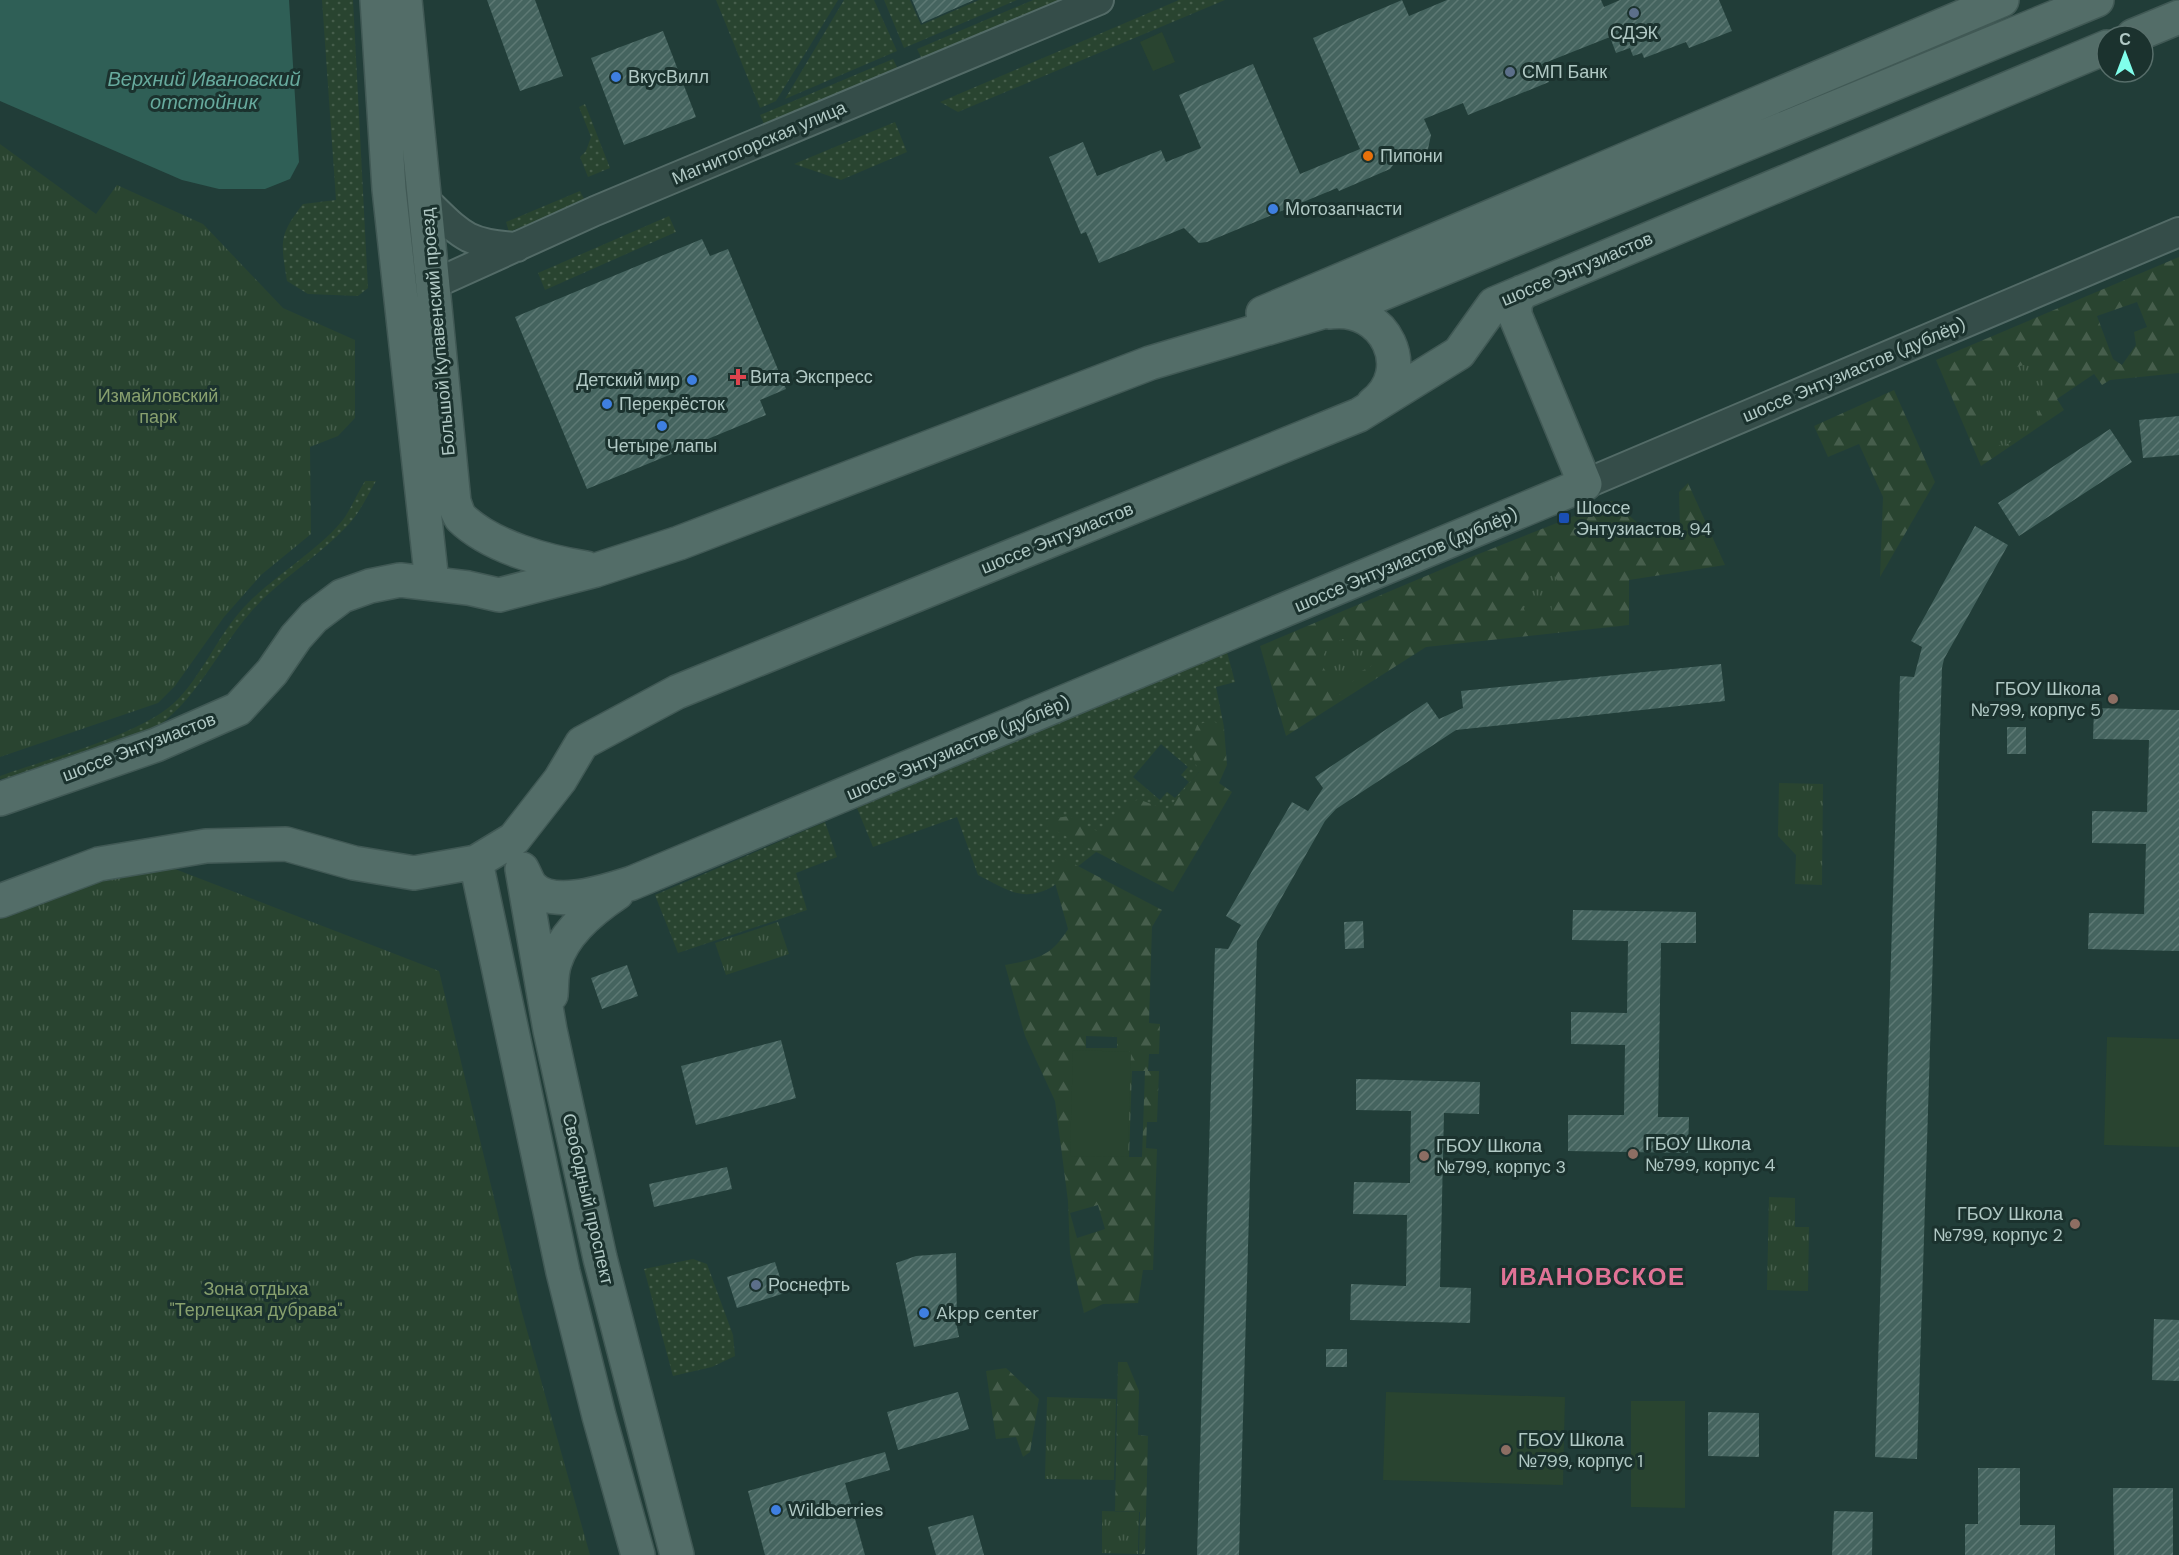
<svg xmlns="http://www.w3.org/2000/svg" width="2179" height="1555" font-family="'DM Sans',sans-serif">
<defs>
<pattern id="grass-dots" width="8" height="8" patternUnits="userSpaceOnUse" patternTransform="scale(1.5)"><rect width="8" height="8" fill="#294430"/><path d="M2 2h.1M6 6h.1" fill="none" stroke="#465e4c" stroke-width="1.8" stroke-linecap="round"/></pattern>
<pattern id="forest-firs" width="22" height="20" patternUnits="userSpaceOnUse" patternTransform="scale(1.5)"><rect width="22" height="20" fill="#294430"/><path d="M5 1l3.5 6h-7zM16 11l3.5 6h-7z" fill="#465e4c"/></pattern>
<pattern id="park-tufts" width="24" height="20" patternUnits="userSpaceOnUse" patternTransform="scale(1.5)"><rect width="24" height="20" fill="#294430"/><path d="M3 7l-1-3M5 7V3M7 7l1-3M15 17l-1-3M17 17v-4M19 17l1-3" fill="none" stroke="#465e4c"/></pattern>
<pattern id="building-hatch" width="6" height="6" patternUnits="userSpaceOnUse" patternTransform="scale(1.5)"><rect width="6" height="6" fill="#45645f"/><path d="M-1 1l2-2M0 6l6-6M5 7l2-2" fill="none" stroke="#5d7974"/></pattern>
</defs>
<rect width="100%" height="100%" fill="#213d38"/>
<path fill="url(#grass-dots)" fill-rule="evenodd" d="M322,0H353L368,288L358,296L308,294L287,281C281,242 278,236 303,204L336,200Z
M716,0H838L776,101L760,108Z
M844,0H874L897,51L785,99Z
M884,0H910L921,25L979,0H1017L904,48Z
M1033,0H1063L922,59L917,49Z
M1179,0H1225L958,112L940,102Z
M893,59L898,69L765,126L760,115Z
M585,104L610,168L588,177L580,157L586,151L591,137L579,107Z
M895,122L907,152L841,180L794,164Z
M580,191L585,201L509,232L506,222Z
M669,216L676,232L545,290L538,273Z
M365,481H376C368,495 360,512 349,524C319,557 279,579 250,613C216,653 196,702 150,732L31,774L0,779V776C47,759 148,733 179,698C206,669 221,629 249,602C277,574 323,547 345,517C352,506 358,492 365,481Z
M1227,652L1235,682L1216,687L1224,727L1199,772L1167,811L1144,814L1052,887C1022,903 1006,889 978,875L957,817L873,847L857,808ZM1161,744L1188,767L1181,775L1189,782L1175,798L1167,792L1160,800L1133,777Z
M825,822L837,857L796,873L807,910L678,953L655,895Z
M693,1259L707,1264L733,1335L735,1356L712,1367L673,1376L644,1269Z"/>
<path fill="url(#forest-firs)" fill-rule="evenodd" d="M2179,257V373L2110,380L2102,385L2094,374L2057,399L2064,410L1981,466L1936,360ZM2137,302L2147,327L2134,332L2136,345L2122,365L2113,359L2097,316Z
M1894,390L1935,482L1880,577L1883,497L1859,444L1828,457L1814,426Z
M1688,483L1725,565L1629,580V625L1426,647L1286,736L1260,646L1471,557L1612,501L1653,536L1680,529L1679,492Z
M1212,720L1224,728L1227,765L1219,783L1232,792L1173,892L1037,821L1069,816L1097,831L1138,799L1167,810L1199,772C1191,754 1190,744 1197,725Z
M1055,854L1162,910L1152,927L1149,1023L1160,1024L1159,1054H1149L1148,1071H1159L1157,1122H1147L1146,1148L1157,1149L1153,1270H1143L1138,1303L1103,1304L1084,1313L1070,1253L1068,1201L1055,1101L1025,1036L1005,965C1037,959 1051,957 1068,929L1055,883ZM1086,1036L1117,1037V1048H1086ZM1132,1071H1145L1142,1157H1129ZM1098,1205L1105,1229L1077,1238L1070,1213Z
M1118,1362H1127L1139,1391L1138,1435L1148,1436L1145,1554H1139L1140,1512L1115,1511Z
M1006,1368L1039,1399L1030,1452L1023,1457L1016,1437L996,1439L986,1371Z"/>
<path fill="url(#park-tufts)" d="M0,144L96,214L117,185L203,224L283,308L355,340V418L338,436L310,447L311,534L261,575L224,617L175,686L158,703L0,757Z
M2027,364L2044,383L2036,425L2003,447L1988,439L1979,427L1981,398L2000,372Z
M1551,571L1563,589L1551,598L1552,613L1527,615L1522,605L1530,572Z
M1342,639L1358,640L1373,665L1360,672L1362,676L1351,682L1353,687L1340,695L1320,662L1327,648Z
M1779,783L1823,784L1822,885L1795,884L1796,855L1778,836Z
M175,869L439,971L521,1309L590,1555H0V914L111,876Z
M778,922L789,954L726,975L715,943Z
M1769,1197L1795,1198V1227H1809L1808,1291L1767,1290Z
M1047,1397L1116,1399L1114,1480L1045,1479Z
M1102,1511L1139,1512L1138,1554L1102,1553Z"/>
<path fill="#294430" d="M1162,32L1175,62L1153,71L1140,42Z
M2107,1037L2179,1039V1147L2104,1145Z
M1073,1050L1131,1052L1128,1157L1070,1156Z
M1386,1392L1565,1397L1563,1485L1383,1480Z
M1631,1401H1685V1508L1631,1507Z"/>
<path fill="#2f5f56" d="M0,0H289L299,162L290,179L265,189H219L182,180L0,101Z"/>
<path fill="url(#building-hatch)" d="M487,0H535L563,76L520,91Z
M912,0H974L922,23Z
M1402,0L1409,16L1447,0H1601L1604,7L1620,0H1719L1732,31L1689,48L1686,42L1644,58L1642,53L1633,56L1630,48L1616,53L1610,37L1542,64L1549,82L1468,115L1463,103L1424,119L1431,135L1428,149L1421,158L1409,161L1397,160L1390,169L1339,191L1337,188L1207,242L1199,243L1184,228L1099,263L1086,232L1081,234L1049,157L1083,142L1097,176L1161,150L1166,162L1201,148L1179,95L1253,64L1300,174L1360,149L1313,38Z
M663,31L696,117L624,145L591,58Z
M702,239L710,256L728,249L786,389L760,400L766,415L587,489L515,317Z
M2179,416V455L2143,458L2139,420Z
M2110,429L2132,462L2019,536L1998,503Z
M1975,526L2008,545L1944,659L1942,668L1917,1459L1875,1457L1900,676L1914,677L1922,647L1911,641Z
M1721,664L1725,701L1456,730L1336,809L1325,821L1257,941L1239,1555H1197L1215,948L1228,949L1241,925L1226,916L1292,802L1308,811L1323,788L1315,777L1427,702L1439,719L1463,708L1461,691Z
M2094,708L2179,710V951L2088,949L2089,913L2144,914L2146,844L2092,843V811L2147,812L2149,740L2093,739Z
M2007,727H2026V754H2007Z
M1573,910L1696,912V943H1661L1658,1117H1689L1688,1153L1568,1151V1115H1624L1625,1045L1571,1044V1012L1627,1013L1628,941L1572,940Z
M1363,921L1364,948L1345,949L1344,922Z
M627,965L638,996L602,1009L591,978Z
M781,1040L796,1098L696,1125L681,1066Z
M1356,1079L1480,1082L1479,1114L1444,1113L1440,1287L1471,1288L1470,1323L1350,1320L1351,1284L1406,1286L1407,1215L1353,1214L1354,1182L1410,1183L1411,1111L1356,1110Z
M727,1167L732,1189L654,1207L649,1184Z
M956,1253L957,1327L959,1337L914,1347L896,1263L916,1256Z
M775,1262L785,1293L737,1308L727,1277Z
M2154,1319L2179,1320V1381L2152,1380Z
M1326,1349H1347V1367H1326Z
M958,1392L969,1429L898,1450L887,1412Z
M1708,1412L1759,1413V1457L1708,1456Z
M885,1452L890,1470L845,1483L865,1555H765L748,1491Z
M1978,1468H2020V1525H2055V1555H1965V1524H1978Z
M2113,1488H2173V1555H2114Z
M1834,1511L1873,1512L1872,1555H1832Z
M973,1515L984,1555H936L928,1527Z"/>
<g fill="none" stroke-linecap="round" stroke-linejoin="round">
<g stroke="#536b67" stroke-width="32">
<path id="minor" d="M426,201C461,235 466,244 517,247
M413,287L432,285L595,211L1099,0
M1585,484L2179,232"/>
</g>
<g stroke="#415955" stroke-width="36">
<path id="major" d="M377,0L389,189L432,583
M405,0L454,502C456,507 458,515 461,518C491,547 547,562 586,568
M2133,36L2179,17
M1331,312C1385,305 1417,370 1373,404
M1263,313L2002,0
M0,799L156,745L238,709L272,672L296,637L314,617L342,596L370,586L400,580L468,588L499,595L596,570L679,543L1150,363L1376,296L2097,0
M476,862L563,1272L599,1416L638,1555
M522,869C525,874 527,881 531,886C552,910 606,891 632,883L1585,484L1515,315V303L1522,292
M522,869L550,1030L600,1258L677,1555
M0,901L99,864L206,846L286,844L354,863L414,873L476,862L514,839L560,780L582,743L677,692L1359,415L1459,353L1494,304L2107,47
M551,995C552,984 551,972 555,962C564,933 593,909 617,893"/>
</g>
<use href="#minor" stroke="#354d49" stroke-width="28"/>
<use href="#major" stroke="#536d68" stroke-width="33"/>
</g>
<g fill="#5c6f8a" stroke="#1b322e" stroke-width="2">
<circle cx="1634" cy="13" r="6"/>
<circle cx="1510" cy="72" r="6"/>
<circle cx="756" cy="1285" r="6"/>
</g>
<g fill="#3f7fe0" stroke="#1b322e" stroke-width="2">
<circle cx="616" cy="77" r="6"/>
<circle cx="1273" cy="209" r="6"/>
<circle cx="692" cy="380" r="6"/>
<circle cx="607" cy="404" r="6"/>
<circle cx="662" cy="426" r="6"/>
<circle cx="924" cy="1313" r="6"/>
<circle cx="776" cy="1510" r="6"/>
</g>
<circle fill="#e8710a" stroke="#1b322e" stroke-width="2" cx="1368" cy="156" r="6"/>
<path fill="#e0444e" stroke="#1b322e" stroke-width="2" d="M735 368h6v6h6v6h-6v6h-6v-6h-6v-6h6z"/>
<rect fill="#1a4fb4" stroke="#1b322e" stroke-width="2" x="1558" y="512" width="12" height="12" rx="3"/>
<g fill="#8d6e63" stroke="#1b322e" stroke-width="2">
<circle cx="2113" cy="699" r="6"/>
<circle cx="1633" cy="1154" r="6"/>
<circle cx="1424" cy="1156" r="6"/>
<circle cx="2075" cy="1224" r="6"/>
<circle cx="1506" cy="1450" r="6"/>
</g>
<g text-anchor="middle" stroke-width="6" stroke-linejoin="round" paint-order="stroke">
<g font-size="18" fill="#b1c9c5" stroke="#1b322e" text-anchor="start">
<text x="1634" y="39" text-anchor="middle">СДЭК</text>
<text x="1522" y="78">СМП Банк</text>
<text x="628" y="83">ВкусВилл</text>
<text x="1380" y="162">Пипони</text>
<text x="1285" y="215">Мотозапчасти</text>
<text x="750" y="383">Вита Экспресс</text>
<text x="680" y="386" text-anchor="end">Детский мир</text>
<text x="619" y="410">Перекрёсток</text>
<text x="662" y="452" text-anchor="middle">Четыре лапы</text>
<text x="1576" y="514">Шоссе<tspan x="1576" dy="21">Энтузиастов, 94</tspan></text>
<text x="2101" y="695" text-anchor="end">ГБОУ Школа<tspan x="2101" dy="21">№799, корпус 5</tspan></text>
<text x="1645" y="1150">ГБОУ Школа<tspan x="1645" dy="21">№799, корпус 4</tspan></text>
<text x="1436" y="1152">ГБОУ Школа<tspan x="1436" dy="21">№799, корпус 3</tspan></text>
<text x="2063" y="1220" text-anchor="end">ГБОУ Школа<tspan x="2063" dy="21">№799, корпус 2</tspan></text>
<text x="768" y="1291">Роснефть</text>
<text x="936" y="1319">Akpp center</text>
<text x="1518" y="1446">ГБОУ Школа<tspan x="1518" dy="21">№799, корпус 1</tspan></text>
<text x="788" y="1516">Wildberries</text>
</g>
<g font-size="18" fill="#b1c9c5" stroke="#1b322e">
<text transform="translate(759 143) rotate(-23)" y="6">Магнитогорская улица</text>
<text transform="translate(1577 269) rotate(-23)" y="6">шоссе Энтузиастов</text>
<text transform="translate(438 332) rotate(-95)" y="6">Большой Купавенский проезд</text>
<text transform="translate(1854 370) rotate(-23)" y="6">шоссе Энтузиастов (дублёр)</text>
<text transform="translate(1057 538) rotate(-22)" y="6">шоссе Энтузиастов</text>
<text transform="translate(1406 560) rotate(-23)" y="6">шоссе Энтузиастов (дублёр)</text>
<text transform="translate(139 747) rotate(-21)" y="6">шоссе Энтузиастов</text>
<text transform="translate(958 748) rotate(-23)" y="6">шоссе Энтузиастов (дублёр)</text>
<text transform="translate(588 1199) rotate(77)" y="6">Свободный проспект</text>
</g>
<g font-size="18" fill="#88a06e" stroke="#1b322e">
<text x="158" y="402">Измайловский<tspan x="158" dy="21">парк</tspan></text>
<text x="256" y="1295">Зона отдыха<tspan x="256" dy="21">"Терлецкая дубрава"</tspan></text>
</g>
<g font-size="20" font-style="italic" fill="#67aa9d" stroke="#1b322e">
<text x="204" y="86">Верхний Ивановский<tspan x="204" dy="23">отстойник</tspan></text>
</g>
<g font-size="24" font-weight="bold" letter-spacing="1.5" fill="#e07396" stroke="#1b322e">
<text x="1593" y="1285">ИВАНОВСКОЕ</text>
</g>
</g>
<g transform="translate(2125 54)"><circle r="28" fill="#1b322e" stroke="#576e6a" stroke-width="1.5"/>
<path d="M0-4.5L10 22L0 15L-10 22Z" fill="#80feeb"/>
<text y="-9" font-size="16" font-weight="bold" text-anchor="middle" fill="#b1c9c5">С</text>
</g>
</svg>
